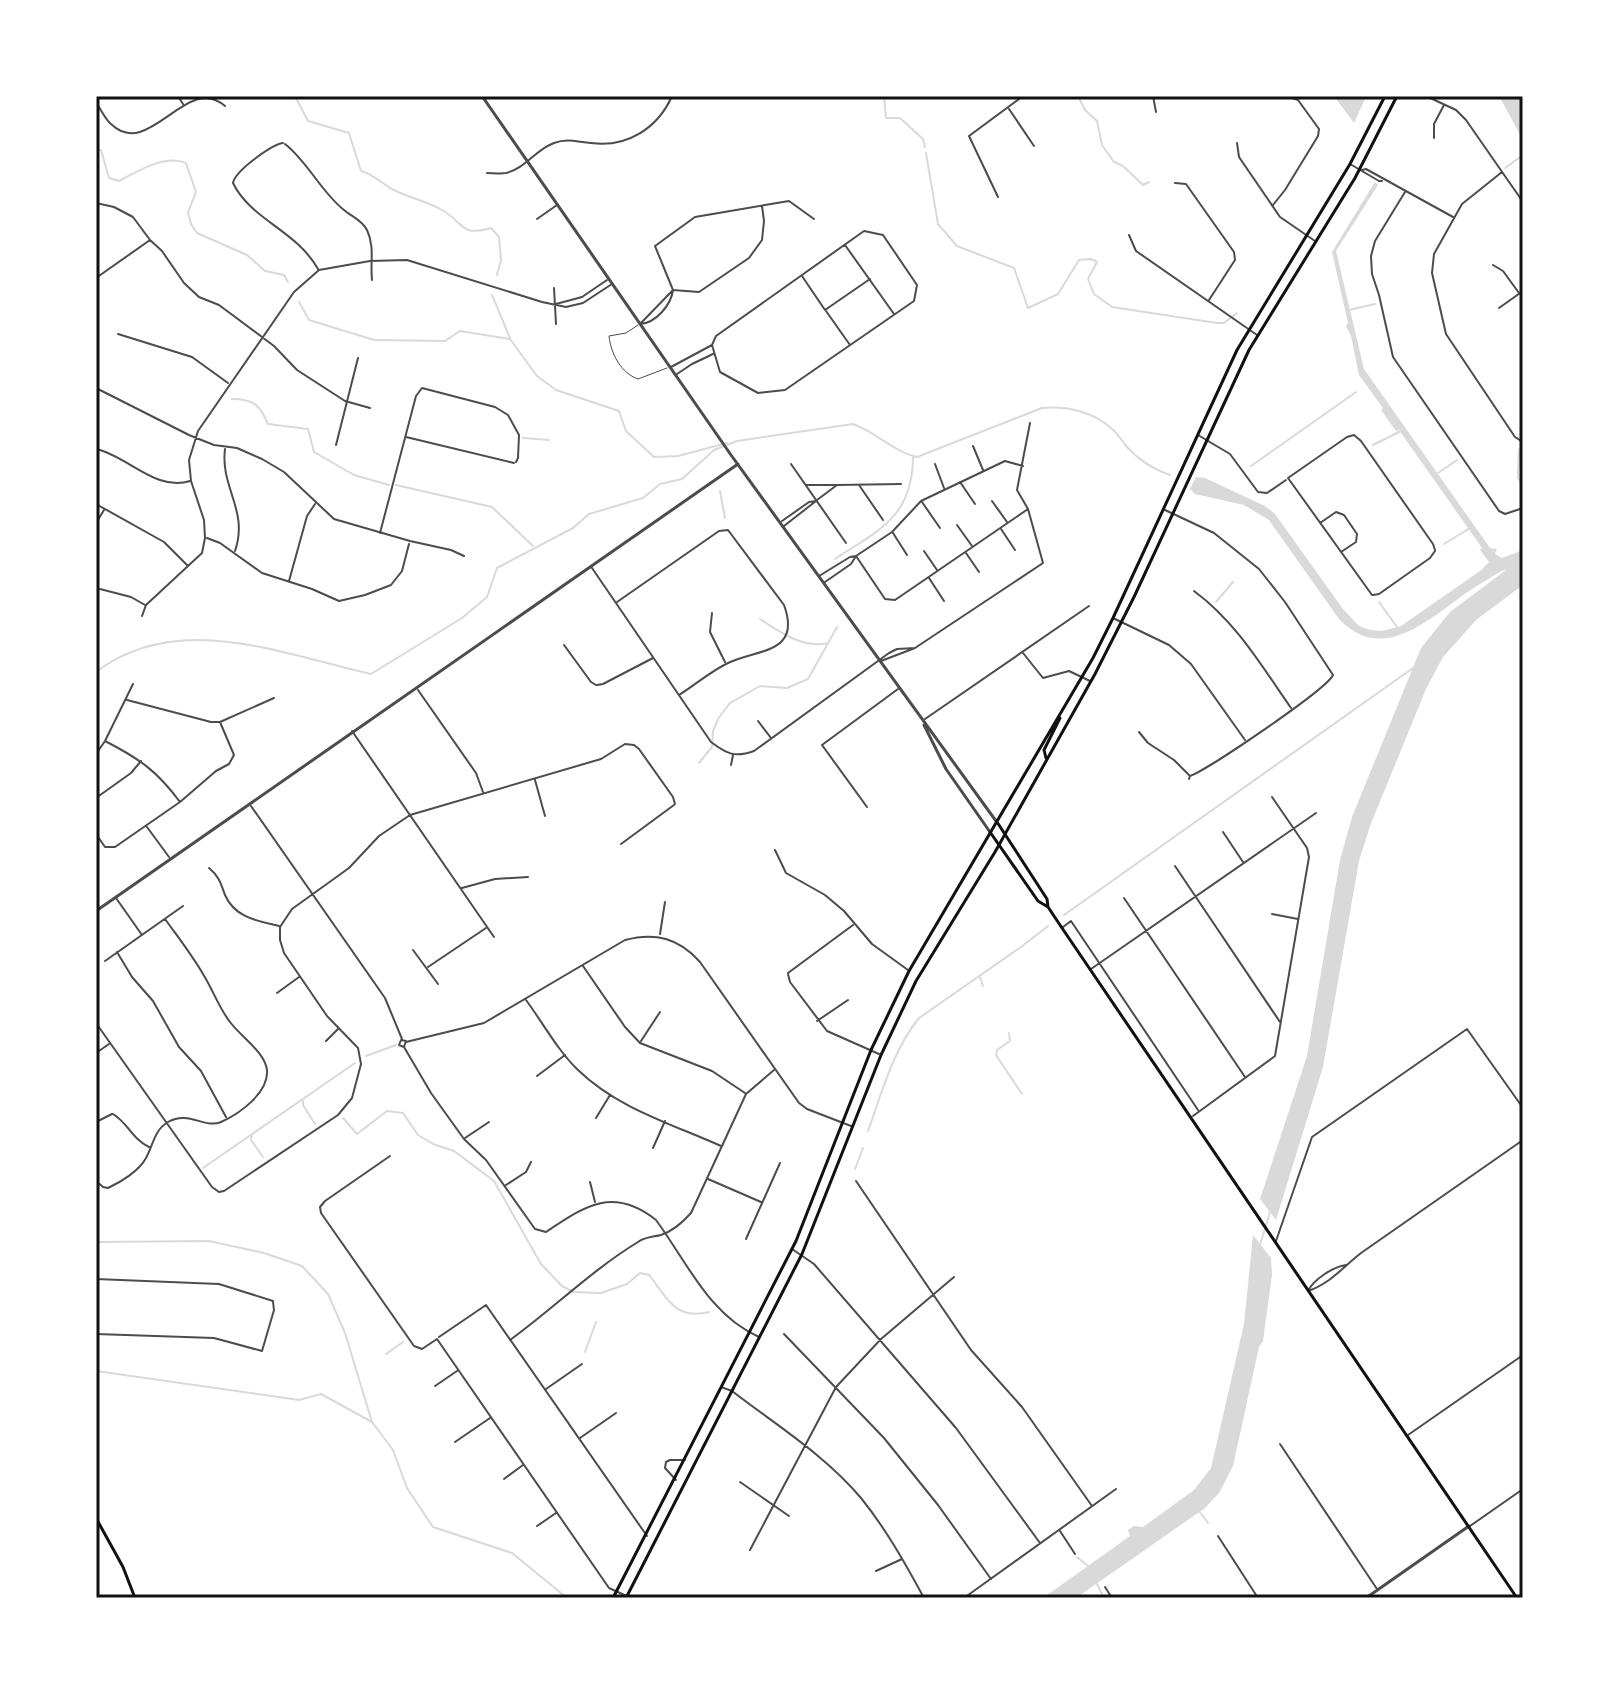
<svg xmlns="http://www.w3.org/2000/svg" width="1619" height="1694" font-family="'Nunito Sans',sans-serif">
<rect width="100%" height="100%" fill="#fff"/>
<path fill="#d9d9d9" d="M1334,96H1359L1365,99L1354,123Z
M1499,96H1519L1523,104V140Z
M1375,182L1378,185L1336,251L1364,369L1490,548L1497,549L1495,554L1502,558L1523,550V585L1476,620L1443,657L1426,689L1370,826L1359,861L1323,1067L1276,1220L1260,1199L1307,1056L1340,860L1352,817L1421,648L1450,612L1506,570C1500,571 1492,577 1485,581C1440,606 1388,671 1339,619L1269,520L1244,505L1195,494L1190,489L1196,477L1205,478L1265,506L1275,514L1343,609L1359,626L1370,630L1382,631L1401,626L1480,571L1489,562L1480,550L1482,548L1399,430L1396,431L1381,410L1383,408L1359,375L1351,336L1346,326L1348,323L1332,252Z
M1253,1235L1271,1258L1272,1275L1263,1341L1259,1347L1233,1466L1219,1493L1205,1508L1076,1598H1043L1130,1536L1128,1530L1134,1526L1143,1527L1194,1490L1211,1468L1244,1324Z"/>
<g fill="none" stroke-linecap="round" stroke-linejoin="round">
<path stroke="#d9d9d9" stroke-width="2" d="M295,96L308,121L349,133L361,171C375,175 382,184 394,190C409,198 427,201 442,210C465,223 459,237 491,228L499,237L501,260L497,275
M884,96L886,118H900L923,139L925,147
M1078,96L1085,110L1097,121L1102,145L1114,162L1123,166L1143,185L1149,182
M1198,97L1199,96
M1450,98V96
M96,151L101,150L109,178L119,181C138,171 165,154 186,163L196,192L188,212L191,224L197,233L247,255L265,271L284,275L288,282
M926,153L938,224L957,246L1014,268L1028,308L1058,294L1079,260L1091,259L1097,262L1088,279L1094,294L1112,307L1217,323H1224L1237,313
M1505,168L1523,155
M492,295L510,338
M299,302L309,320L374,340L445,341L460,331L510,339L537,376L556,390L619,411L626,431L654,457L678,456L727,443
M1349,310L1375,304
M232,399C254,399 260,405 268,424L308,429L314,452L354,475L389,485
M523,438L549,440
M1373,445L1401,431
M1519,449L1518,478L1523,486
M1251,466L1356,392
M1438,473L1457,460
M396,485L492,507L533,546
M720,491L725,518
M1444,544L1470,528
M835,559C879,530 913,517 913,456
M1216,602L1233,582
M1379,602L1397,627
M760,619C780,632 803,649 828,643
M96,672C178,610 282,654 371,674L462,618L487,597L497,568L573,528L589,514L643,498L660,484L682,479L714,450L737,441L853,424C876,432 894,452 917,457L1042,408C1066,406 1093,411 1112,429C1118,434 1123,442 1128,448C1139,460 1155,470 1170,475
M699,763L712,747L713,731L718,719L730,703L760,686L787,688L808,679L837,627
M1064,915L1413,668
M980,977L983,986
M1009,1033L1010,1041L997,1050L996,1055L1022,1094
M366,1056L396,1045
M303,1101V1105L315,1124
M343,1118L357,1134L387,1111L403,1113L418,1135L433,1144L454,1151L494,1181L541,1264L562,1286L573,1292L601,1293L627,1284L640,1273L649,1275C668,1299 675,1320 709,1312
M868,1131C882,1092 893,1050 919,1018L1021,947L1048,926
M252,1134L251,1140L263,1157
M203,1168L355,1063
M855,1169L863,1148
M96,1242L209,1241L264,1253L302,1266L328,1294L345,1333L372,1422L393,1450L407,1488L433,1527L512,1553L567,1598
M1260,1245L1271,1209
M585,1352L596,1322
M386,1354L403,1342
M96,1371L299,1400L321,1394L372,1422
M1199,1511L1208,1523
M1077,1557L1088,1566
M1096,1582L1104,1598"/>
<path stroke="#4c4c4c" stroke-width="1" d="M638,325L626,333L609,336C611,354 621,373 638,379L667,368"/>
<path stroke="#4c4c4c" stroke-width="2" d="M178,96L183,104
M1153,96L1156,112
M1426,96L1456,110L1466,120L1523,202
M96,103C101,109 105,119 111,124C149,161 187,72 225,106
M1009,109L1034,146
M1434,138V124L1444,105
M283,143C271,145 235,171 233,183C251,220 296,230 318,269
M1237,143L1239,157L1280,217L1315,241
M285,144C308,162 321,192 344,210C352,217 362,220 367,230C375,247 370,263 372,280
M1350,164L1379,181H1382
M1362,170L1366,169L1453,217
M1502,172L1462,204L1434,254L1432,273L1446,334L1515,437L1521,441
M487,173C493,173 500,174 506,173C525,169 536,149 554,143C568,138 577,142 591,143C627,148 658,128 672,96
M1175,183L1186,184L1234,252L1235,260L1209,300
M1405,192L1375,241L1371,256L1372,274L1379,295L1393,357L1499,511L1505,514L1523,508
M998,197L969,136L1023,96
M96,203L114,207L133,217L150,240L162,251L184,283L199,297L219,305L274,346L297,370L345,401L370,408
M1273,205L1285,190L1318,136L1319,129L1298,100L1286,96
M762,206L764,221L762,240L749,258L699,292L673,290L655,246L695,217L789,201L814,219
M537,219L557,205
M1129,235L1136,251L1257,335
M845,245L894,314
M1493,265L1503,271L1519,293
M802,276L825,310L870,279
M96,278L150,240
M554,288L556,324
M673,290C671,305 656,323 640,324Z
M556,304L582,297L607,280
M1499,308L1523,291
M826,311L850,345
M118,334L192,357L228,383
M671,367L712,345L716,336L864,231L883,235L917,285L914,301L785,390L758,393L720,372L712,345
M677,374L692,364L713,354
M96,388L189,435L214,445L237,448L262,459L284,472L334,519L410,541L451,550L464,556
M1198,435L1230,454L1258,492L1267,493L1286,480
M1354,435L1347,437L1288,478L1372,595
M1354,435L1361,441L1433,544L1435,550
M406,437L514,463
M336,445L358,358
M973,446L983,470
M96,449C128,456 156,492 190,481
M225,449C220,488 249,510 235,551
M791,464L846,543
M935,464L944,488
M1023,466L1005,461L921,501L892,532L856,556L885,599L895,600L1028,509
M960,482L975,504
M806,485H836
M859,485L883,520
M817,500L837,485L901,484
M992,501L1007,522
M922,502L940,528
M96,504L164,542L188,566
M1165,510L1214,533L1259,569L1285,602L1333,675C1327,689 1209,769 1190,776
M782,521L809,502L816,501L784,526
M96,523L104,510
M1320,523L1336,512L1344,515L1357,534L1356,542L1341,552
M957,525L972,546
M1001,529L1015,550
M380,533L416,396L422,388L495,407L508,415L519,435L518,458L516,462
M893,533L907,555
M207,538L220,543L262,573L312,589L339,601L365,595L391,585L402,571L409,544
M924,551L937,570
M966,553L979,572
M592,568L711,742C727,754 735,758 754,751L889,653L897,649L915,648
M819,576L850,557L856,556L851,564L825,582
M929,578L944,601
M289,581L307,516L315,504
M100,589L131,597L145,605
M1194,591C1236,622 1261,665 1291,708
M1373,595L1379,594L1430,558L1435,551
M617,602L719,531L728,530
M712,613L710,632L725,662
M142,616L146,605L202,553L205,538L204,520L191,481L189,460L198,431L294,292L319,270L370,261L407,260L542,302L566,307L583,303L612,284
M1113,618L1169,645L1191,664L1245,740
M564,645L591,682L596,685
M1023,653L1043,678L1069,671L1090,681
M881,661L915,648L1043,563L1028,509L1017,490L1030,423
M597,685L603,684L653,658
M418,690L476,773L483,792
M679,695C695,685 711,671 728,663C757,649 802,654 784,605L728,530
M127,700L211,722H220L274,698
M925,719L1089,606
M758,721L771,738
M352,731L494,937
M1139,732L1148,743L1174,760L1190,776L1189,779
M105,741C140,759 157,771 180,802
M96,754L105,741L133,684
M731,765L733,755
M535,780L545,816
M96,798L131,773L141,761
M251,806L385,998L402,1039
M867,807L822,745L898,689
M147,827L169,857
M1223,832L1243,862
M96,834L105,847H115L180,802L216,771L229,764L234,755L220,722
M621,844L674,805
M775,850L786,873L825,895L844,911L872,944L908,970
M1175,866L1280,1022
M209,868C219,876 221,884 225,895C235,918 258,921 279,926
M462,888L495,879L528,877
M116,898L142,935
M1124,898L1245,1077
M1272,914L1298,919
M1063,927L1071,921L1198,1110
M660,934L665,902
M413,950L438,984
M117,952L132,977L153,1001L179,1047L201,1071L226,1117
M105,961L183,906
M583,966L625,1027L640,1043L712,1071L745,1093
M428,967L486,928
M1091,969L1316,813
M788,973L853,925
M788,974L790,982L827,1031L879,1054
M277,993L299,977
M526,1000C543,1023 558,1051 578,1070C617,1108 672,1124 721,1146
M817,1021L848,1000
M96,1023L212,1187L219,1192L224,1191L338,1115L352,1098L361,1064L358,1048L327,1016L284,953L280,940V927L292,909L349,868L379,836L410,815L601,759L625,744L634,745L639,749L673,797L675,804
M401,1040L406,1041L404,1047L399,1045Z
M326,1041L338,1029
M641,1041L660,1012
M406,1042L484,1023L625,940C655,932 679,938 700,962L799,1103L807,1109L851,1126
M404,1047L431,1093L464,1139L486,1160L535,1229L546,1232C585,1206 613,1186 656,1220C687,1262 709,1315 759,1337
M96,1053L109,1044
M537,1076L565,1055
M113,1114C128,1123 132,1139 149,1147
M1193,1116L1275,1056L1309,857L1307,848L1272,797
M596,1118L610,1095
M96,1122L112,1114
M465,1138L489,1122
M653,1148L665,1121
M390,1156L325,1201L320,1207L321,1213L414,1346L422,1349L437,1339L609,1588L631,1598
M708,1179L761,1202
M96,1181L103,1187L108,1188C121,1182 139,1171 146,1158C153,1146 154,1130 168,1122C189,1110 204,1129 221,1122C239,1114 269,1093 267,1070C265,1052 241,1037 230,1022C219,1008 213,990 203,974C192,955 178,937 165,919
M856,1181L971,1350L1022,1407L1092,1506
M590,1182L595,1202
M506,1185L526,1172L531,1162
M746,1239L780,1163
M1276,1241L1312,1137L1467,1029L1523,1108
M792,1249L814,1264L956,1428L1040,1543
M1346,1265C1333,1267 1314,1279 1308,1291C1331,1283 1343,1267 1361,1253L1523,1140
M96,1279L219,1284L273,1301
M96,1334L214,1338L262,1351L274,1310L273,1302
M784,1334L884,1438L938,1505L991,1579
M439,1337L486,1305L647,1536
M510,1340C554,1308 592,1270 638,1242C645,1237 653,1237 661,1235C673,1231 683,1222 691,1213L746,1094L774,1070
M435,1386L457,1371
M721,1387L732,1391C776,1425 825,1455 861,1498C886,1529 905,1563 924,1598
M546,1389L582,1364
M1408,1435L1523,1355
M580,1438L616,1413
M455,1442L490,1418
M1280,1444L1377,1589
M504,1479L523,1465
M676,1480L665,1468L666,1462L670,1460H685
M740,1482L789,1516
M537,1526L556,1513
M1470,1526L1523,1489
M1060,1531L1075,1554
M1218,1536L1258,1598
M750,1550L836,1387L881,1339L954,1277
M876,1571L902,1559
M1105,1587L1112,1598
M964,1598L1116,1489"/>
<path stroke="#4c4c4c" stroke-width="3" d="M482,96L731,455L996,821
M924,725L946,769L990,832
M96,911L738,464
M1366,1598L1469,1526"/>
<path stroke="#111" stroke-width="3" d="M1046,758L1044,750L1060,718
M997,822L1047,899L1048,907
M990,832L1038,901L1048,907L1062,928L1517,1598
M96,1518L123,1567L135,1598
M613,1598L796,1241L871,1050L909,971L1093,658L1113,618L1237,350L1350,164L1385,96
M626,1598L802,1254L881,1055L916,981L995,852L1095,674L1134,597L1249,350L1355,178L1397,96"/>
</g>
<rect width="1619" height="1694" fill="none" stroke="#ffffff" stroke-width="196"/>
<rect x="98" y="98" width="1423" height="1498" fill="none" stroke="#111" stroke-width="3"/>
</svg>
